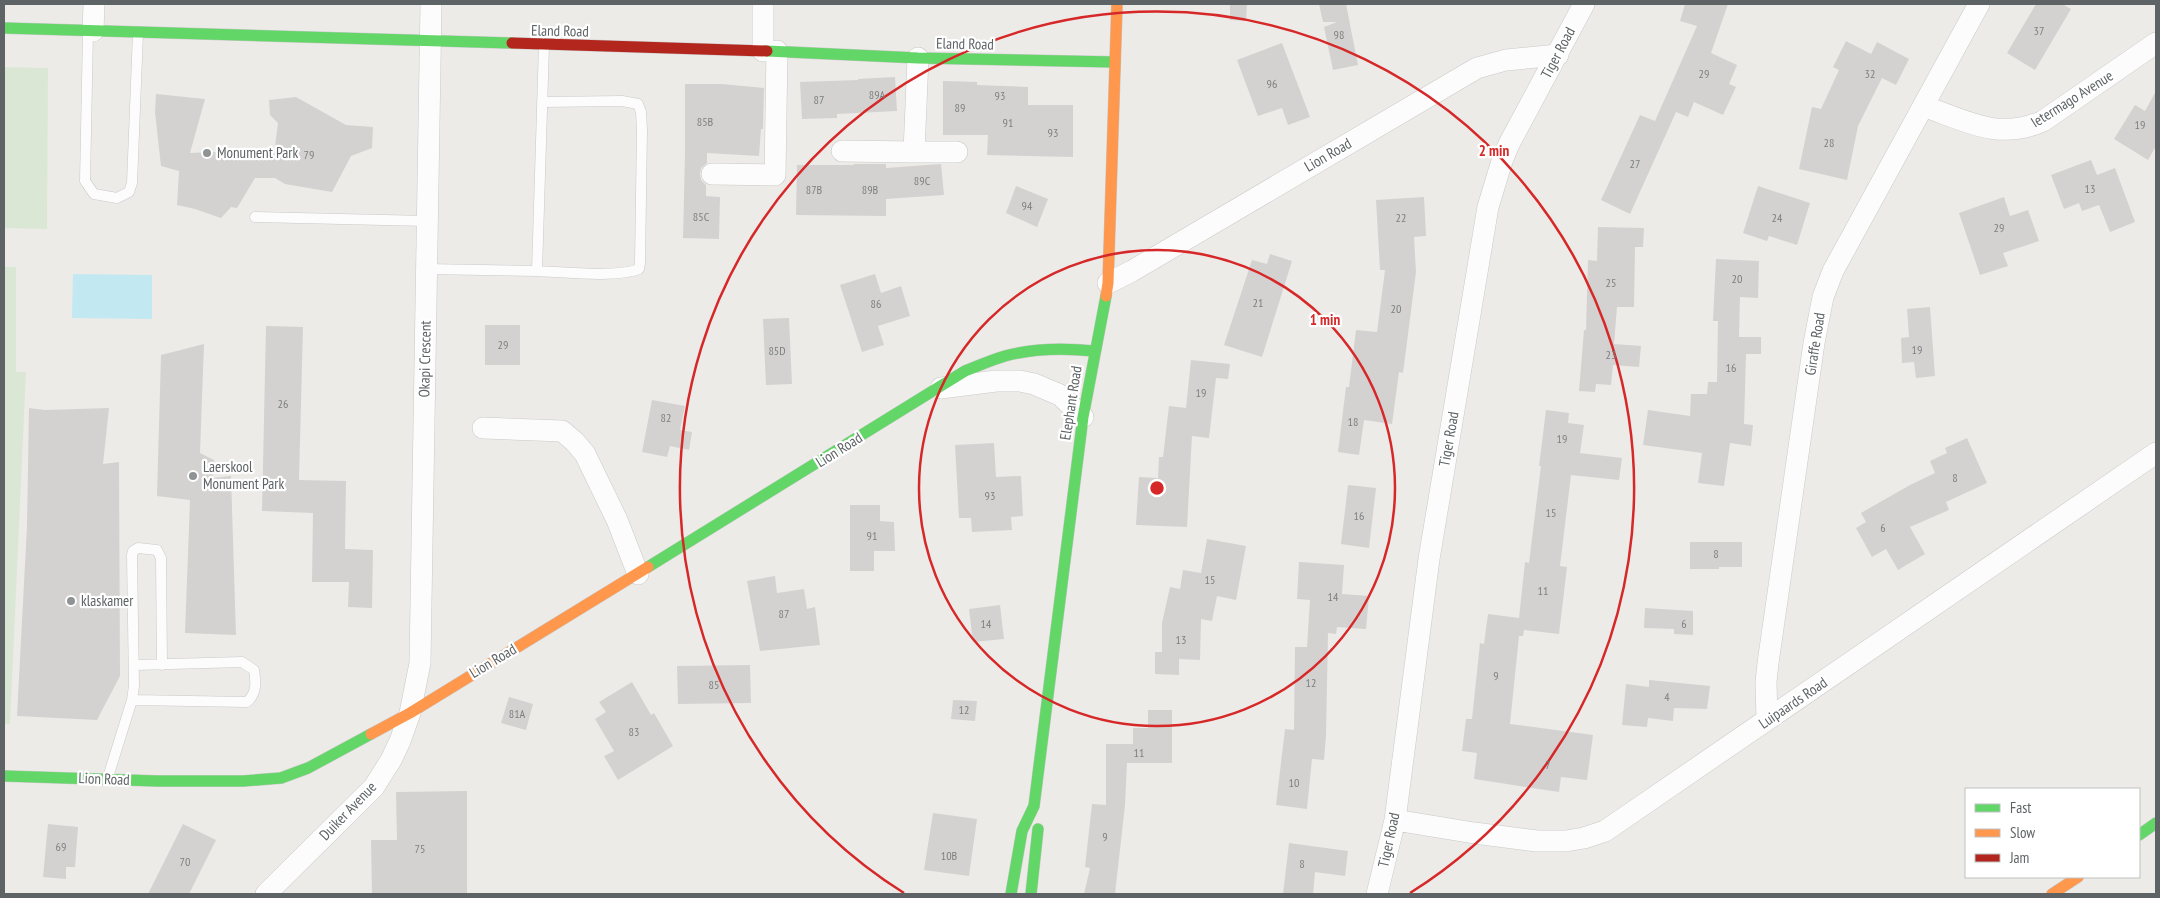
<svg xmlns="http://www.w3.org/2000/svg" width="2160" height="898" font-family="'PT Sans Narrow',sans-serif">
<rect width="100%" height="100%" fill="#edebe8"/>
<path fill="#dbe7d5" d="M4,67L48,68L47,229L4,228Z
M4,267H16V372H26L10,724H4Z"/>
<path fill="#c2e9f2" d="M73,274L152,275V319L72,318Z"/>
<path fill="#d4d2d1" d="M1230,4H1247L1246,21L1230,20Z
M1319,4H1346L1358,65L1333,70L1324,27L1337,22H1323Z
M1685,4H1728L1711,53L1737,65L1729,84L1736,87L1723,115L1694,102L1688,117L1676,112L1630,214L1601,200L1640,115L1655,121L1697,26L1680,21Z
M2036,4H2062L2071,9L2035,70L2007,53Z
M1846,41L1871,54L1877,42L1909,59L1896,85L1882,78L1858,126L1847,180L1799,169L1812,107L1821,109L1839,70L1833,67Z
M1282,43L1310,117L1288,125L1282,108L1258,116L1237,60Z
M895,77L897,111L837,114V118L802,119L800,82L858,80V79Z
M943,81L977,82V85L1028,87V105H1073V157L987,155L988,135H943Z
M685,84H722L764,88L763,129H761L759,156L707,153V163L701,168L700,174L701,180L706,185V196L720,197L719,239L683,238L685,154Z
M2156,91V146L2148,160L2114,139L2135,105L2145,111Z
M156,94L205,99L190,153L237,151L235,158L274,154L278,123L270,115L269,100L296,97L346,125L373,127L372,148L351,156L332,192L285,184L275,178H255L237,208L231,207L221,218L195,209L177,205L179,171L161,166L155,112Z
M2091,160L2097,175L2115,168L2135,222L2110,232L2099,205L2082,211L2079,203L2064,209L2051,175Z
M854,164H886V168L941,164L944,195L886,199V216L796,215L797,165H854Z
M1016,186L1048,199L1037,227L1006,213Z
M1758,186L1810,203L1797,245L1769,236L1767,241L1743,233Z
M1424,197L1426,236L1414,237L1416,272L1403,373L1399,372L1392,424L1364,420L1359,455L1338,452L1346,387H1349L1356,330L1377,332L1385,270H1380L1376,200Z
M2004,197L2010,216L2028,210L2039,241L2003,253L2008,266L1980,275L1959,213Z
M1598,227L1644,228L1643,247H1635L1634,307H1617L1614,344L1641,346L1639,367L1613,365L1611,385L1596,384L1595,392L1579,391L1584,330H1586L1588,260L1597,261Z
M1270,254L1292,261L1262,357L1224,345L1252,260L1267,264Z
M1716,259L1759,261L1758,298L1740,297L1739,337H1761V354H1746L1744,424L1753,425L1751,446L1730,443L1724,486L1698,483L1702,453L1643,445L1648,410L1690,416L1691,394H1707L1708,382H1717L1718,321H1713Z
M875,274L881,293L901,286L910,316L878,326L884,345L862,352L840,285Z
M1930,307L1935,376L1916,378L1914,362L1902,363L1901,338L1909,337L1907,309Z
M789,318L792,384L766,385L763,319Z
M485,325H520V365H485Z
M266,326L303,327L299,480L346,481L345,549L373,550L372,608L348,607L349,582H312L313,513L262,511Z
M204,344L200,453L214,460L213,478L231,476L236,635L185,633L190,500L157,496L161,355Z
M1191,360L1230,364L1228,379L1216,378L1209,438L1192,436L1187,527L1136,525L1139,477L1158,478L1159,457H1163L1169,406L1186,408Z
M652,400L685,406L680,430L692,432L689,450L670,446L667,457L642,452Z
M29,408L45,410L109,408L103,464L119,462L120,676L97,720L17,716L27,526Z
M1546,410L1569,413L1568,423L1584,425L1580,453L1622,458L1619,480L1571,475L1560,566L1567,567L1559,634L1524,630L1523,636H1519L1510,724L1593,735L1587,780L1561,777L1559,792L1474,779L1477,753L1462,751L1466,719H1472L1480,643L1484,644L1488,614L1519,618L1525,562L1529,563L1541,466H1539Z
M1967,438L1987,483L1946,502L1949,510L1910,527L1925,554L1898,570L1886,549L1872,557L1856,528L1866,522L1861,513L1910,485L1935,473L1930,461L1947,453L1945,448Z
M994,443L996,477L1021,476L1023,516L1011,517L1012,530L972,532L971,518H959L955,445Z
M1348,485L1376,488L1369,548L1341,544Z
M850,505H880V521L894,522L895,551H874V571H850Z
M1207,539L1246,546L1236,600L1217,596L1212,621L1201,619L1200,660L1179,659V675L1155,674V652H1162V623L1170,587L1180,589L1183,570L1201,573Z
M1690,542H1742V567H1719V569H1690Z
M1299,562L1344,565L1342,594L1369,596L1366,629L1337,627L1336,634L1328,633L1326,736L1324,760L1312,759L1307,809L1276,805L1285,729L1294,730L1295,647H1307L1310,600L1297,599Z
M775,576L777,593L804,589L807,609L815,607L820,645L760,651L747,581Z
M1000,605L1004,639L973,642L969,609Z
M1645,608L1693,611V635L1674,634V629L1644,628Z
M750,665L751,703L678,704L677,666Z
M1649,680L1710,686L1707,709L1674,708L1673,721L1648,718L1647,727L1622,725L1626,684L1649,687Z
M632,682L651,715L654,713L673,746L618,780L604,756L614,751L595,719L606,712L599,702Z
M509,697L533,704L526,730L501,723Z
M953,700L977,701L975,721L951,719Z
M1148,710H1172V763H1127L1125,805L1115,894H1084L1090,868L1085,867L1092,804L1106,805V744H1133V728H1148Z
M467,791V894H372L371,840H397L396,792Z
M933,813L977,819L969,876L924,870Z
M48,824L78,827L75,867H66V879L43,877Z
M183,824L216,840L189,894H148Z
M1289,843L1348,851L1345,876L1315,872L1313,894H1283Z"/>
<g fill="none" stroke-linecap="round" stroke-linejoin="round">
<g stroke="#cac9c8" stroke-width="11">
<path id="lane" d="M88,32L85,181L94,194L117,198L129,192L132,183L138,33
M542,102L622,101L638,104L641,112L642,130L640,263L639,269C616,278 563,272 537,271L544,45
M255,217L427,221
M426,269L537,271
M132,700L247,702C257,693 256,682 254,670L242,662L135,665
M108,777L132,700L134,686L132,555L133,551L138,548L157,550L161,558L162,665"/>
</g>
<g stroke="#cac9c8" stroke-width="22">
<path id="street" d="M93,31L94,4
M763,51V4
M1923,106C1967,121 1998,141 2043,121L2156,43
M842,151L914,152L918,58
M914,152H957
M712,174L775,175L777,51
M1108,283L1132,271L1477,68L1506,60L1558,55
M941,388L996,381H1020L1034,384L1060,395L1083,417
M483,428L562,431L575,442L585,454L617,520L638,574
M1767,720L1766,682L1768,663L1814,343L1823,297L1833,271L1979,4
M1395,820L1474,833L1537,841H1566L1584,838L1605,831L2156,453
M266,894L374,787L391,760L400,741L410,713L420,663L431,4
M1377,894L1395,820L1429,559L1488,207L1502,161L1509,144L1584,4"/>
</g>
<g stroke="#c9c9c8" stroke-width="12">
<path id="fast" d="M4,28L512,43
M767,51L918,58L1115,62
M648,567L965,371C978,366 991,360 1005,356C1034,348 1064,348 1094,351
M4,776L157,781H243L281,778L308,768L371,734
M2139,835L2156,823
M1011,894L1022,831L1034,806L1083,417L1106,296
M1031,894L1038,829"/>
</g>
<g stroke="#c9c9c8" stroke-width="12">
<path id="slow" d="M1106,296L1108,283L1117,4
M371,734L410,713L648,567
M2052,894L2078,877"/>
</g>
<g stroke="#c9c9c8" stroke-width="12">
<path id="jam" d="M512,43L767,51"/>
</g>
<use href="#lane" stroke="#fcfcfc" stroke-width="10"/>
<use href="#street" stroke="#fcfcfc" stroke-width="21"/>
<use href="#fast" stroke="#63d668" stroke-width="11"/>
<use href="#slow" stroke="#ff974d" stroke-width="11"/>
<use href="#jam" stroke="#b3261e" stroke-width="11"/>
</g>
<g fill="none" stroke="#d62828" stroke-width="2.5">
<circle cx="1157" cy="488" r="238"/>
<path d="M904 893A477 477 0 1 1 1410 893"/>
</g>
<g fill="#909393" stroke="#fff" stroke-width="2">
<circle cx="207" cy="153" r="5"/>
<circle cx="193" cy="476" r="5"/>
<circle cx="71" cy="601" r="5"/>
</g>
<g text-anchor="middle" stroke-width="4.5" stroke-linejoin="round" paint-order="stroke">
<g font-size="12" fill="#7d8081">
<text x="2039" y="35">37</text>
<text x="1339" y="39">98</text>
<text x="1704" y="78">29</text>
<text x="1870" y="78">32</text>
<text x="1272" y="88">96</text>
<text x="877" y="99">89A</text>
<text x="1000" y="100">93</text>
<text x="819" y="104">87</text>
<text x="960" y="112">89</text>
<text x="705" y="126">85B</text>
<text x="1008" y="127">91</text>
<text x="2140" y="129">19</text>
<text x="1053" y="137">93</text>
<text x="1829" y="147">28</text>
<text x="309" y="159">79</text>
<text x="1635" y="168">27</text>
<text x="922" y="185">89C</text>
<text x="2090" y="193">13</text>
<text x="814" y="194">87B</text>
<text x="870" y="194">89B</text>
<text x="1027" y="210">94</text>
<text x="701" y="221">85C</text>
<text x="1401" y="222">22</text>
<text x="1777" y="222">24</text>
<text x="1999" y="232">29</text>
<text x="1737" y="283">20</text>
<text x="1611" y="287">25</text>
<text x="1258" y="307">21</text>
<text x="876" y="308">86</text>
<text x="1396" y="313">20</text>
<text x="503" y="349">29</text>
<text x="1917" y="354">19</text>
<text x="777" y="355">85D</text>
<text x="1611" y="359">23</text>
<text x="1731" y="372">16</text>
<text x="1201" y="397">19</text>
<text x="283" y="408">26</text>
<text x="666" y="422">82</text>
<text x="1353" y="426">18</text>
<text x="1562" y="443">19</text>
<text x="1955" y="482">8</text>
<text x="990" y="500">93</text>
<text x="1551" y="517">15</text>
<text x="1359" y="520">16</text>
<text x="1883" y="532">6</text>
<text x="872" y="540">91</text>
<text x="1716" y="558">8</text>
<text x="1210" y="584">15</text>
<text x="1543" y="595">11</text>
<text x="1333" y="601">14</text>
<text x="784" y="618">87</text>
<text x="986" y="628">14</text>
<text x="1684" y="628">6</text>
<text x="1181" y="644">13</text>
<text x="1496" y="680">9</text>
<text x="1311" y="687">12</text>
<text x="714" y="689">85</text>
<text x="1667" y="701">4</text>
<text x="964" y="714">12</text>
<text x="517" y="718">81A</text>
<text x="634" y="736">83</text>
<text x="1139" y="757">11</text>
<text x="1548" y="769">7</text>
<text x="1294" y="787">10</text>
<text x="1105" y="841">9</text>
<text x="61" y="851">69</text>
<text x="420" y="853">75</text>
<text x="949" y="860">10B</text>
<text x="185" y="866">70</text>
<text x="1302" y="868">8</text>
</g>
<g font-size="15" fill="#5e6365" stroke="#fff">
<text transform="translate(560 31) rotate(1)" y="5">Eland Road</text>
<text transform="translate(965 44) rotate(1)" y="5">Eland Road</text>
<text transform="translate(1558 53) rotate(-62)" y="5">Tiger Road</text>
<text transform="translate(2072 99) rotate(-32)" y="5">Ietermago Avenue</text>
<text transform="translate(1328 155) rotate(-30)" y="5">Lion Road</text>
<text transform="translate(1815 344) rotate(-81)" y="5">Giraffe Road</text>
<text transform="translate(425 359) rotate(-89)" y="5">Okapi Crescent</text>
<text transform="translate(1071 403) rotate(-81)" y="5">Elephant Road</text>
<text transform="translate(1449 439) rotate(-80)" y="5">Tiger Road</text>
<text transform="translate(839 450) rotate(-32)" y="5">Lion Road</text>
<text transform="translate(493 661) rotate(-31)" y="5">Lion Road</text>
<text transform="translate(1793 703) rotate(-34)" y="5">Luipaards Road</text>
<text transform="translate(104 779) rotate(2)" y="5">Lion Road</text>
<text transform="translate(348 811) rotate(-46)" y="5">Duiker Avenue</text>
<text transform="translate(1389 840) rotate(-78)" y="5">Tiger Road</text>
</g>
<g font-size="15" fill="#5e6365" stroke="#fff" text-anchor="start">
<text x="217" y="158">Monument Park</text>
<text x="203" y="472">Laerskool<tspan x="203" dy="17">Monument Park</tspan></text>
<text x="81" y="606">klaskamer</text>
</g>
</g>
<circle cx="1157" cy="488" r="8" fill="#d62828" stroke="#fff" stroke-width="2.5"/>
<g font-size="15" text-anchor="middle" font-weight="bold" fill="#d62828" stroke="#fff" stroke-width="4.5" stroke-linejoin="round" paint-order="stroke">
<text x="1494" y="156">2 min</text>
<text x="1325" y="325">1 min</text>
</g>
<rect width="2160" height="898" fill="none" stroke="#5e6365" stroke-width="10"/>
<rect x="1965" y="788" width="175" height="90" fill="#ffffff" stroke="#bfc1c1"/>
<rect x="1975" y="804" width="25" height="8" fill="#63d668" stroke="#bfc1c1"/>
<text x="2010" y="813" font-size="15" fill="#5e6365">Fast</text>
<rect x="1975" y="829" width="25" height="8" fill="#ff974d" stroke="#bfc1c1"/>
<text x="2010" y="838" font-size="15" fill="#5e6365">Slow</text>
<rect x="1975" y="854" width="25" height="8" fill="#b3261e" stroke="#bfc1c1"/>
<text x="2010" y="863" font-size="15" fill="#5e6365">Jam</text>
</svg>
